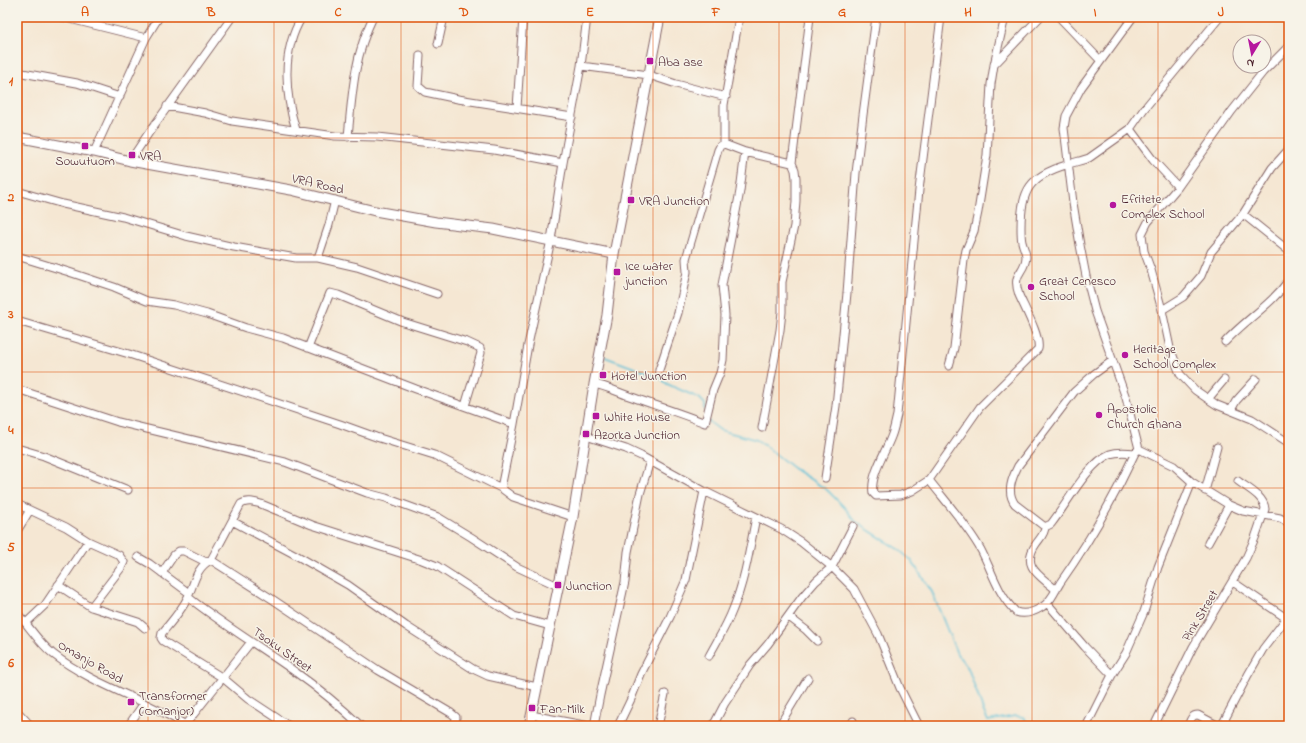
<svg xmlns="http://www.w3.org/2000/svg" width="1306" height="743" font-family="'Indie Flower',sans-serif">
<rect width="100%" height="100%" fill="#f7f3e8"/>
<filter id="ink" filterUnits="userSpaceOnUse"><feTurbulence type="fractalNoise" baseFrequency=".025" numOctaves="2"/><feDisplacementMap in="SourceGraphic" scale="8" xChannelSelector="R" yChannelSelector="G"/><feConvolveMatrix kernelMatrix="1 2 1 2 8 2 1 2 1" color-interpolation-filters="sRGB"/></filter>
<filter id="wash" filterUnits="userSpaceOnUse"><feTurbulence type="fractalNoise" baseFrequency=".012" numOctaves="4" result="noise"/><feDisplacementMap in="SourceGraphic" scale="16" xChannelSelector="R" yChannelSelector="G"/><feGaussianBlur stdDeviation="0.9" result="paint"/><feColorMatrix in="noise" values="0 0 0 0 0 0 0 0 0 0 0 0 0 0 0 0 0 1.4 0 .05"/><feComposite in="paint" operator="in"/></filter>
<g filter="url(#wash)">
<rect width="100%" height="100%" fill="#f5e7d3"/>
<g fill="none" stroke-linecap="round" stroke-linejoin="round">
<path stroke="#5ac0d8" stroke-width="1.5" d="M605,357L659,377L667,384L699,398L705,404V410
M708,421L720,430L757,440L768,448L793,468L827,490L845,508L856,522L898,549L911,560L932,592L957,654L968,668L983,710L988,721L1015,716L1023,717L1030,726"/>
</g>
</g>
<g filter="url(#ink)">
<g fill="none" stroke-linecap="round" stroke-linejoin="round">
<g stroke="#866566" stroke-width="9">
<path id="street" d="M62,17L146,38
M941,17L919,190L897,415C895,423 894,430 891,437C885,453 870,476 873,493L876,496L901,495L912,491L929,480L980,407L1038,349C1041,337 1024,307 1019,295C1011,272 1025,274 1026,257C1026,252 1023,247 1022,242C1021,238 1021,232 1021,227C1021,190 1030,176 1066,165C1074,162 1081,161 1089,158L1130,129L1144,109L1220,17
M1059,17L1100,60
M438,44L444,17
M1289,46L1263,72L1232,111L1178,187L1148,222L1142,234L1144,251L1151,270L1162,310L1170,348L1180,374L1195,390L1208,399L1217,405L1252,419L1289,443
M420,55L418,86L425,92L458,99L572,117
M994,65L1040,17
M581,66L649,75L676,84L726,97
M17,72L77,83L120,97
M167,106L205,113L232,121L335,136L377,137L494,150L563,163
M517,108L523,17
M1130,129L1153,160L1178,187
M296,130C285,94 281,51 302,17
M348,137C352,95 354,56 373,17
M724,144L745,152L792,163
M94,152L146,38L159,17
M130,161L148,134L232,17
M17,191L63,204L123,217L186,236L234,247L296,258H318L357,267L437,294
M1243,214L1289,251
M17,256L69,272L114,287L147,301L174,305L207,314L246,328L283,338L416,389L514,424
M318,258L329,225L335,200
M1162,310L1183,297L1201,276L1211,252L1243,214L1272,168L1289,149
M17,321L129,354L340,424L376,437L434,455L501,488L513,497L573,517
M1225,342C1245,320 1271,305 1289,280
M308,348L330,293L338,295L403,322L467,342L480,348L481,353L465,406
M949,366L954,348L964,260L966,250L974,231L978,212L987,155L991,84L994,65L1005,17
M659,370L678,313L687,272L686,259L688,252L718,150L720,146L724,144V105L739,17
M594,384C606,386 617,392 629,396C654,405 680,413 705,423L713,390L720,373L723,360L725,315L722,285L740,191L745,152
M17,389L118,422L285,462L367,493L386,498L438,517L471,537L517,567L558,586
M1208,399L1224,380
M1231,410L1236,401L1256,379
M762,428L780,330L782,312V282L794,226L796,201V178L795,170L792,163L810,17
M586,436L626,449L641,456L704,491L781,529L801,542L832,567L854,589L878,634L900,688L919,726
M17,448L44,456L128,490
M1139,449L1174,466L1192,482L1229,505L1243,511L1280,518L1289,523
M825,478L836,406L847,293L856,173L863,115L876,17
M929,480C947,503 967,525 981,550C992,571 998,595 1016,612C1024,615 1034,612 1042,607C1051,602 1055,591 1060,583C1089,542 1114,498 1135,453L1139,449L1126,398L1095,311L1086,276L1080,245L1073,203L1064,128L1066,116L1081,88L1133,17
M501,488L514,424L528,345L551,240L563,163L581,66L587,17
M1205,491L1217,447
M17,504L66,527L88,541L119,555L124,562L121,568L91,607
M232,521L294,554L348,585L406,626L473,669L488,676L537,687
M1045,527L1051,524C1067,504 1087,464 1110,454C1118,451 1127,452 1135,453
M17,531L30,510
M1208,543L1229,505
M138,557L150,564L189,593
M211,560L272,599L378,670L451,713L456,717L455,726
M162,573L174,555L179,551H184L206,562
M1233,582L1289,620
M58,585L91,607L138,622L145,628
M1056,590C1041,576 1020,567 1036,544C1040,538 1045,534 1045,527L1015,504C1006,492 1012,478 1018,466L1074,392L1094,374L1112,361
M188,597C222,624 259,646 294,671C318,688 340,706 361,726
M1047,603L1085,647L1112,675
M17,613C29,626 39,643 53,654C93,685 145,699 187,726
M789,617L806,630L817,641
M26,623L45,605L88,541
M709,656C717,641 727,625 733,609C745,580 750,547 756,517
M17,711L31,726
M531,715L589,726
M853,721L855,726
M185,725L251,642
M1087,725L1112,675L1126,653L1144,612L1158,567L1192,482
M128,726L144,703
M289,726L248,699L223,678L163,641L161,638L162,633C171,622 182,610 188,597C194,584 196,567 211,560L241,504C247,500 254,502 261,504L312,525L422,560L437,566L514,616L550,626
M594,726L600,695L625,582L628,552L640,494L650,461
M618,726L631,699L641,674L670,617L686,580L704,491
M658,726L665,694
M713,726L725,703L750,665L768,644L802,597L816,581L832,567L853,526
M779,726L808,678
M1154,726L1193,647L1246,558L1255,538L1265,509C1264,496 1247,488 1238,481
M1188,726C1190,721 1191,715 1198,715L1217,725H1220L1223,723L1248,675L1263,649L1289,615"/>
</g>
<g stroke="#866566" stroke-width="11">
<path id="secondary" d="M17,137L94,152L130,161L291,190L375,211L436,222L493,229L614,254
M529,726L573,517L594,384L607,315L614,254L660,17"/>
</g>
<use href="#street" stroke="#fff" stroke-width="7"/>
<use href="#secondary" stroke="#fff" stroke-width="9"/>
</g>
</g>
<path fill="none" stroke="#e0560e" stroke-width="1" stroke-opacity="0.55" d="M148,17V726M274,17V726M401,17V726M527,17V726M653,17V726M779,17V726M905,17V726M1032,17V726M1158,17V726M17,138H1289M17,255H1289M17,372H1289M17,488H1289M17,604H1289"/>
<g fill="#b5179e" stroke="#f7f3e8" stroke-width="1.5">
<rect x="646" y="57" width="8" height="8" rx="2"/>
<rect x="81" y="142" width="8" height="8" rx="2"/>
<rect x="128" y="151" width="8" height="8" rx="2"/>
<rect x="627" y="196" width="8" height="8" rx="2"/>
<circle cx="1113" cy="205" r="4"/>
<rect x="613" y="268" width="8" height="8" rx="2"/>
<circle cx="1031" cy="287" r="4"/>
<circle cx="1125" cy="355" r="4"/>
<rect x="599" y="371" width="8" height="8" rx="2"/>
<circle cx="1099" cy="415" r="4"/>
<rect x="592" y="412" width="8" height="8" rx="2"/>
<rect x="582" y="430" width="8" height="8" rx="2"/>
<rect x="554" y="581" width="8" height="8" rx="2"/>
<rect x="127" y="698" width="8" height="8" rx="2"/>
<rect x="528" y="704" width="8" height="8" rx="2"/>
</g>
<g text-anchor="middle" stroke-width="3" stroke-linejoin="round" paint-order="stroke">
<g font-size="13" fill="#4a1f2b" stroke="#f7f3e8" text-anchor="start">
<text x="658" y="66">Aba ase</text>
<text x="140" y="160">VRA</text>
<text x="85" y="165" text-anchor="middle">Sowutuom</text>
<text x="1121" y="203">Efritete<tspan x="1121" dy="15">Complex School</tspan></text>
<text x="639" y="205">VRA Junction</text>
<text x="625" y="270">Ice water<tspan x="625" dy="15">junction</tspan></text>
<text x="1039" y="285">Great Cenesco<tspan x="1039" dy="15">School</tspan></text>
<text x="1133" y="353">Heritage<tspan x="1133" dy="15">School Complex</tspan></text>
<text x="611" y="380">Hotel Junction</text>
<text x="1107" y="413">Apostolic<tspan x="1107" dy="15">Church Ghana</tspan></text>
<text x="604" y="421">White House</text>
<text x="594" y="439">Azorka Junction</text>
<text x="566" y="590">Junction</text>
<text x="139" y="700">Transformer<tspan x="139" dy="15">(Omanjor)</tspan></text>
<text x="540" y="713">Fan-Milk</text>
</g>
<g font-size="13" fill="#4a1f2b" stroke="#f7f3e8">
<text transform="translate(318 183) rotate(13)" y="5">VRA Road</text>
<text transform="translate(1199 615) rotate(-59)" y="5">Pink Street</text>
<text transform="translate(283 649) rotate(35)" y="5">Tsoku Street</text>
<text transform="translate(91 661) rotate(30)" y="5">Omanjo Road</text>
</g>
</g>
<rect width="1306" height="743" fill="none" stroke="#f7f3e8" stroke-width="44"/>
<g transform="translate(1252 54) rotate(190)"><circle r="19" fill="#f7f3e8" stroke="#b29e9c"/>
<path d="M0-3L7 15L0 10L-7 15Z" fill="#b5179e"/>
<text y="-6" font-size="11" font-weight="bold" text-anchor="middle" fill="#4a1f2b">N</text>
</g>
<rect x="22" y="22" width="1262" height="699" fill="none" stroke="#e0560e" stroke-width="1.5"/>
<g font-size="13" text-anchor="middle" font-weight="bold" fill="#e0560e">
<text x="85" y="16">A</text>
<text x="211" y="16">B</text>
<text x="338" y="16">C</text>
<text x="464" y="16">D</text>
<text x="590" y="16">E</text>
<text x="716" y="16">F</text>
<text x="842" y="16">G</text>
<text x="968" y="16">H</text>
<text x="1095" y="16">I</text>
<text x="1221" y="16">J</text>
<text x="11" y="85">1</text>
<text x="11" y="201">2</text>
<text x="11" y="318">3</text>
<text x="11" y="434">4</text>
<text x="11" y="551">5</text>
<text x="11" y="667">6</text>
</g>
</svg>
